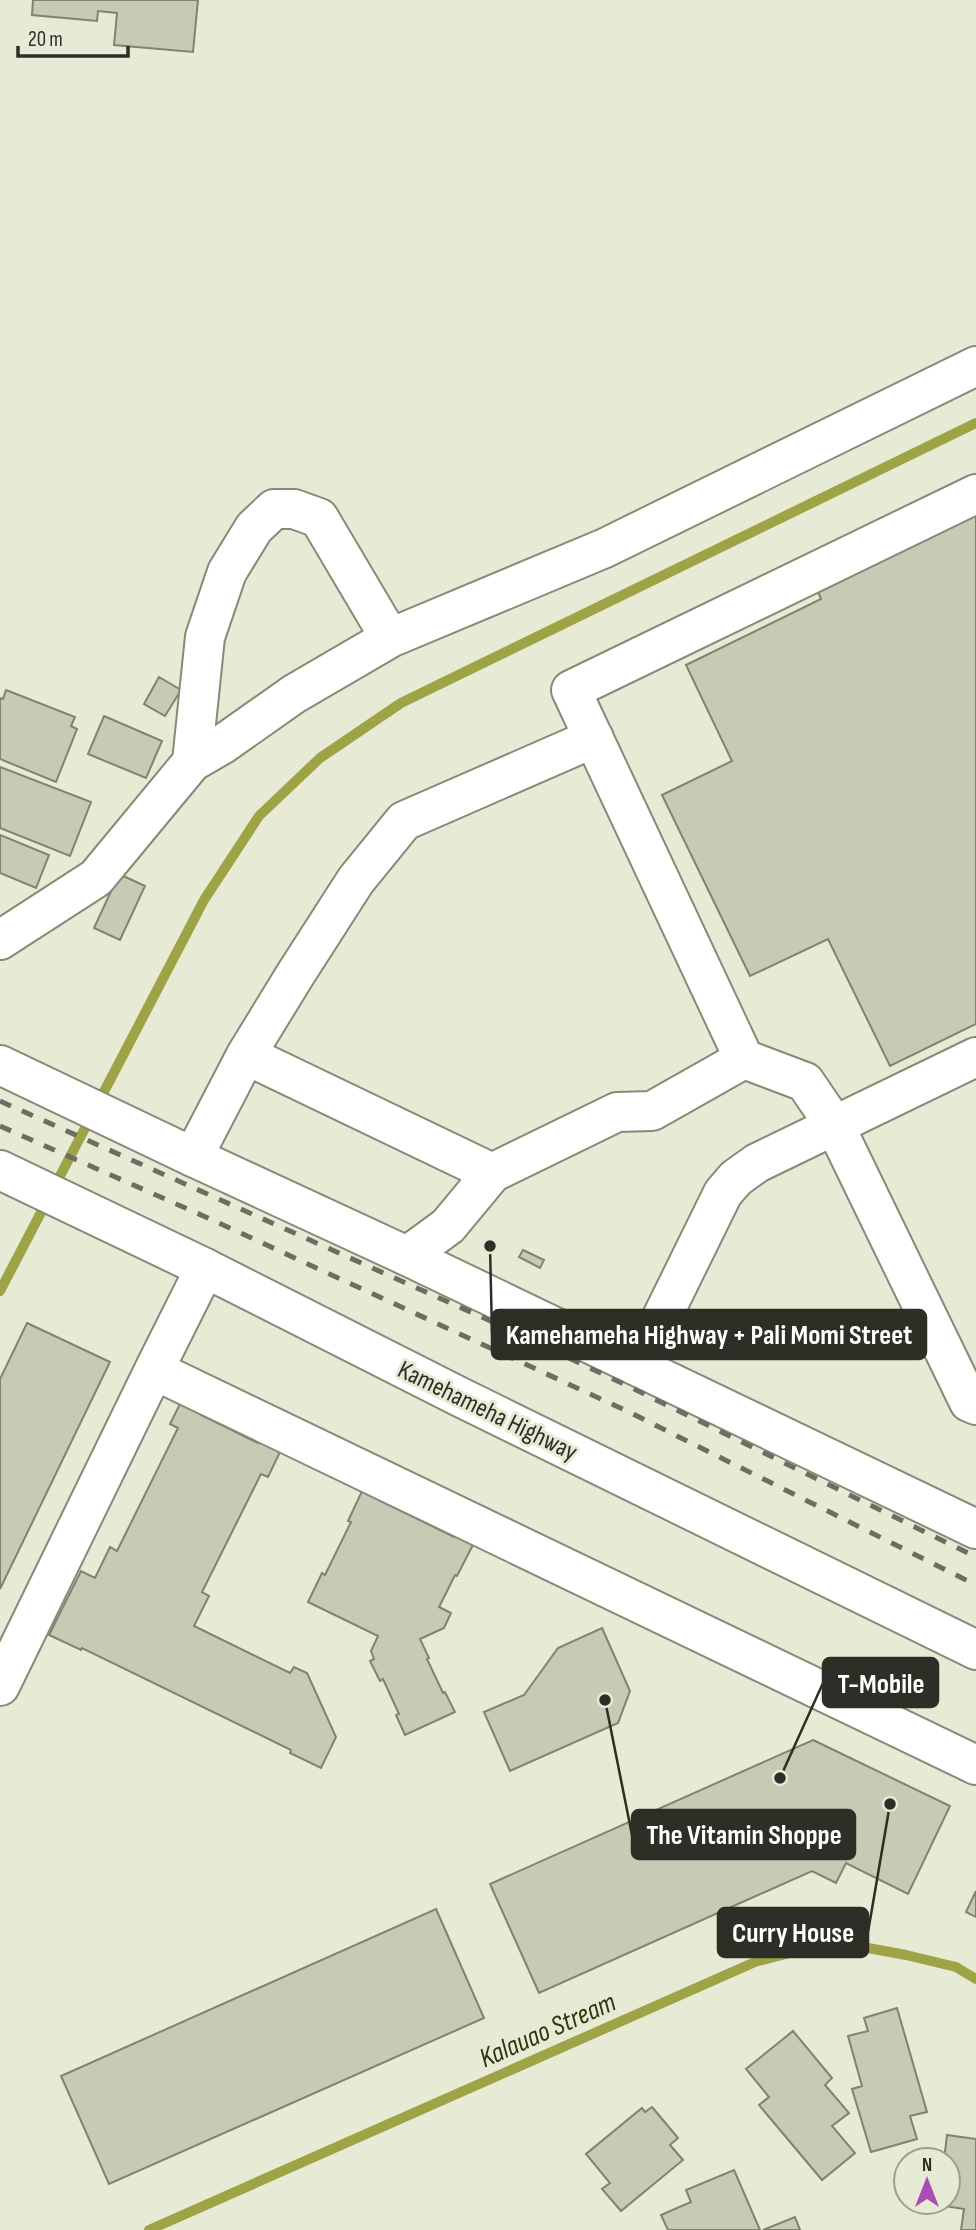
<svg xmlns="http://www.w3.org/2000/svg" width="976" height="2230" font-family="'Sofia Sans Condensed',sans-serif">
<rect width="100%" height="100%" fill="#e7ead4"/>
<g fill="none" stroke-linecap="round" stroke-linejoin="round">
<path stroke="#9ea445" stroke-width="10" d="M0,1291L204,900L259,816L320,758L401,703L976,423
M149,2230L755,1962L817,1946H857L906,1955L956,1967L976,1979"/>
</g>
<path fill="#c7cab5" stroke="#81836f" stroke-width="2" d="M33,0H198L193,52L114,45L117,13L98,11L97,21L32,15Z
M976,515V1024L890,1066L828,939L750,976L662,795L732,761L686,665L821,599L818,592Z
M159,677L181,690L165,716L144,704Z
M6,690L75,717L71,726L77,729L56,782L0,759V698L3,699Z
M104,716L162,741L146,778L88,754Z
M0,767L91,802L70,856L0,828Z
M0,835L49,855L36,888L0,873Z
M119,874L145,886L120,940L94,928Z
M523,1250L544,1260L540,1268L519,1257Z
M27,1323L110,1362L0,1589V1379Z
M181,1402L202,1411L201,1415L258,1443L260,1439L281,1450L268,1477L261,1474L202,1592L209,1596L194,1626L290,1673L294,1667L307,1673L336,1737L321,1768L290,1753L291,1750L82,1648L81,1650L49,1635L81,1571L95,1578L110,1547L117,1551L178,1428L170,1424Z
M363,1489L380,1498L379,1500L454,1537L456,1535L474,1543L457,1576L455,1575L439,1607L451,1613L444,1628L420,1639L429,1658L427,1659L443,1693L445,1692L455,1712L405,1735L396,1715L399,1714L383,1679L380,1681L370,1661L374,1659L371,1651L378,1636L308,1602L322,1573L325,1575L351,1522L348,1521Z
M602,1628L630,1691L618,1723L510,1771L484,1712L524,1695L558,1648Z
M813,1740L950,1806L908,1894L846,1863L836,1883L812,1871L539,1993L490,1884Z
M976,1891V1917L966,1912Z
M436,1909L484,2018L109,2184L61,2076Z
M897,2008L927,2112L910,2116L917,2139L871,2152L852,2089L862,2086L848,2036L868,2031L864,2018Z
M793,2031L832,2078L825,2085L849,2113L832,2126L855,2153L822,2180L759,2105L769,2097L746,2069Z
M652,2107L678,2138L670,2145L683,2160L621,2211L602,2189L610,2183L586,2154L642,2108L645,2112Z
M947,2135L976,2139V2230H961L964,2209L938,2205V2202H948V2160H944Z
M734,2170L760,2230H668L661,2215L691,2202L686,2190Z
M795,2217L800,2230H763Z"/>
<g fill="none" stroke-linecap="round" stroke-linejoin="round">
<g stroke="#888a77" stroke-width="42">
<path id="minor" d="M976,494L571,690L744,1059L805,1082L835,1126L969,1402L976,1405
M390,638L605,548L976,366
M0,940L96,878L192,762L223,744L294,694L390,638L319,518L294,509H274L254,528L227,572L205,637L192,762
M246,1055L492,1173
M193,1157L246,1055L295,975L356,880L404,821L594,738
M407,1256L448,1226L492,1173L617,1112L652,1111L744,1059
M205,1268L154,1370L976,1765
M638,1366L723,1193L736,1178L757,1163L976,1057
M0,1686L154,1370"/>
</g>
<g stroke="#888a77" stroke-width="42">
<path id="major" d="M0,1065L193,1157L407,1256L976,1529
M0,1170L205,1268L460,1397L976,1650"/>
</g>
<use href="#minor" stroke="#fff" stroke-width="38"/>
<use href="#major" stroke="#fff" stroke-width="38"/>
<path stroke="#6c6e61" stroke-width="5" stroke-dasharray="12 12" stroke-linecap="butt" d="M0,1101L495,1323L630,1387L976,1557
M0,1126L208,1218L627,1411L976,1585"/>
</g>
<g text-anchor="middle" stroke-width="6" stroke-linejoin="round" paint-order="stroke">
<g font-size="26" fill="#2d2e26" stroke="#e7ead4">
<text transform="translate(488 1410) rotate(26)" y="9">Kamehameha Highway</text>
</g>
<g font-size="28" font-style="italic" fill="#32350c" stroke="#e7ead4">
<text transform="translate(547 2029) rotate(-24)" y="10">Kalauao Stream</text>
</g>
</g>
<path fill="none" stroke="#2d2e26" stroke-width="2.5" d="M490 1246L492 1334M780 1778L823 1683M605 1700L632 1835M890 1804L868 1932"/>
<g fill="#2d2e26" stroke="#e7ead4" stroke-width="2.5">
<circle cx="490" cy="1246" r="7"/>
<circle cx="780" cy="1778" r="7"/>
<circle cx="605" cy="1700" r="7"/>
<circle cx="890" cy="1804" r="7"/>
</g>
<g fill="#2d2e26" stroke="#2d2e26" stroke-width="2.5">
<rect x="492" y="1310" width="434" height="49" rx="7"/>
<rect x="823" y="1658" width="115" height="49" rx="7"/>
<rect x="632" y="1810" width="223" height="49" rx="7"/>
<rect x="718" y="1908" width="150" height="49" rx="7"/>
</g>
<g font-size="28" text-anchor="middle" font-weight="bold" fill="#fff">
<text x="709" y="1344">Kamehameha Highway + Pali Momi Street</text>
<text x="881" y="1693">T-Mobile</text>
<text x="744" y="1844">The Vitamin Shoppe</text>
<text x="793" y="1942">Curry House</text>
</g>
<g transform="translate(927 2181)"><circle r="33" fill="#e7ead4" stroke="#9d9f8e" stroke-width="2"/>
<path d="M0-5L12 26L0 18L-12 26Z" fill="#a94cb6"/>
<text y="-10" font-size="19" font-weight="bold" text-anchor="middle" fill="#2d2e26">N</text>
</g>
<path d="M18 46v10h110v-10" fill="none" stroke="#2d2e26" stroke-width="3.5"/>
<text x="28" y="46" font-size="21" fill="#2d2e26" stroke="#e7ead4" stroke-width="5" paint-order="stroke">20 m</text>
</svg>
